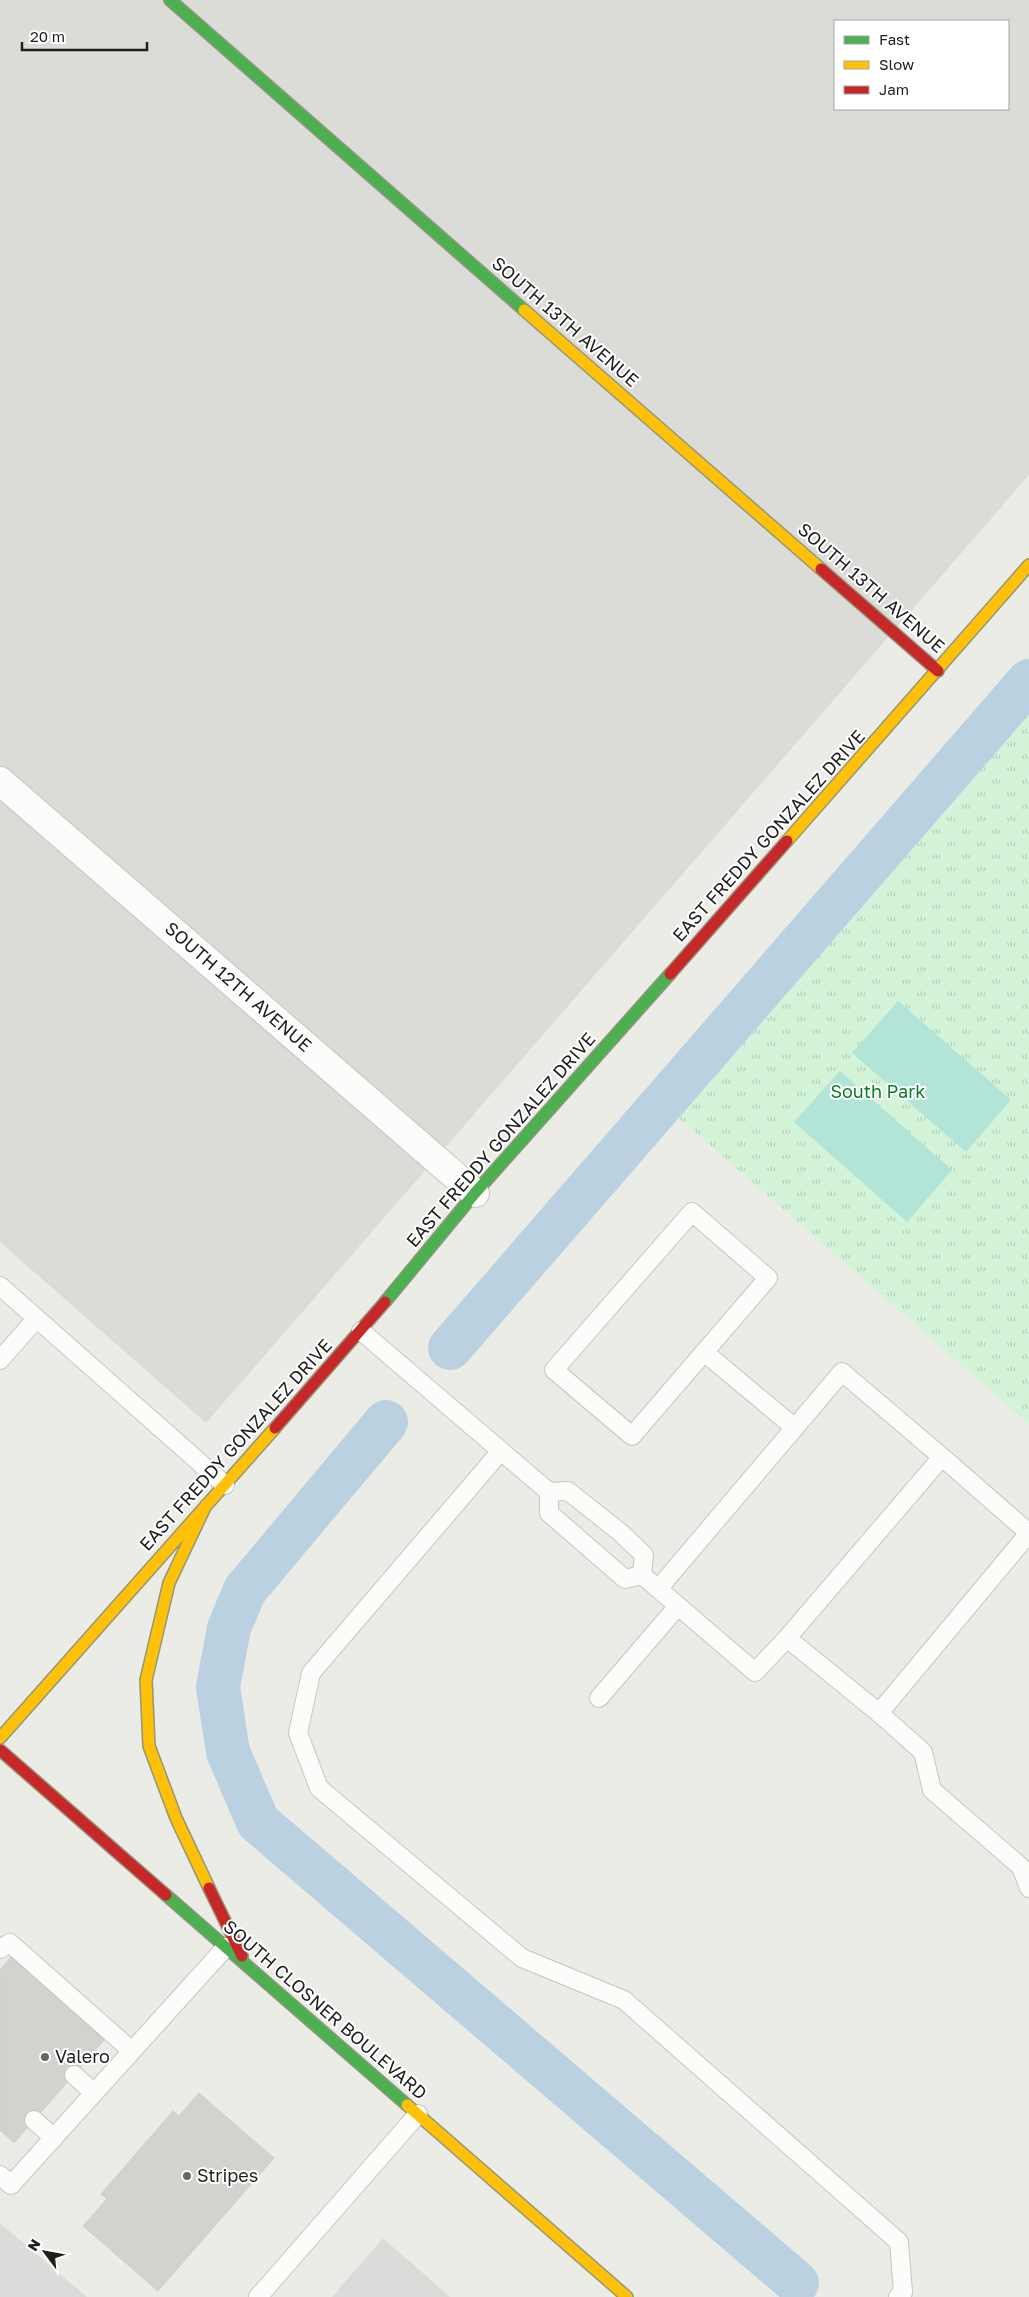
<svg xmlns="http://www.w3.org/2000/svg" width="1029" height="2297" font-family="'Golos Text',sans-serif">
<defs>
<pattern id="park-tufts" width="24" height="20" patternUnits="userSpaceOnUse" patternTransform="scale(1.25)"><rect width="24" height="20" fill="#d4f4da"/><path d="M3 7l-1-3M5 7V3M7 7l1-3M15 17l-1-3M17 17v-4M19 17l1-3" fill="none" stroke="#b6d1bb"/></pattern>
</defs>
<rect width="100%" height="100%" fill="#ecece7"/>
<path fill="#dbdbd8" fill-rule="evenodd" d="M0,0H1029V475L206,1423L0,1242ZM835,21H1008V109H835Z"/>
<path fill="url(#park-tufts)" d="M1029,686V1424L665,1106Z"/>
<path fill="#b2e5d8" d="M898,1001L1011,1100L966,1152L852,1053Z
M840,1071L952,1170L907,1222L794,1122Z"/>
<path fill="#dbdbd9" d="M0,2223L87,2297H0Z
M383,2238L450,2297H332Z"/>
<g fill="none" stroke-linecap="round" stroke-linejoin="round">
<path stroke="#bad1e1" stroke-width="44" d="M450,1348L1029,681
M386,1422L245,1590L229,1628L218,1687L228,1752L258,1822L797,2283"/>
</g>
<path fill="#d3d2ce" stroke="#d0cec8" d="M11,1957L105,2039L14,2143L0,2130V1970Z
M199,2093L274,2158L158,2291L83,2226L107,2199L101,2194L173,2111L179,2116Z"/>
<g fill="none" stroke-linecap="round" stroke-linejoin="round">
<g stroke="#c5c5c3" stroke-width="20">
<path id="lane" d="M692,1212L768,1278L632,1436L554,1370Z
M0,1286L225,1485
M361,1331L549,1492L568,1491L621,1533L644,1555L642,1575
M704,1352L795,1428
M0,1360L36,1319
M501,1451L311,1673L298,1733L319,1788L522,1958L624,2000L899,2242L903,2292L898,2297
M549,1492V1513L625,1579L642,1575
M642,1575L755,1672L787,1638L942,1457L1029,1533L879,1713L923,1752L932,1790L1021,1867L1029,1888
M658,1589L842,1372L942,1457
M787,1638L879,1713
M599,1698L678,1606
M0,1949L10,1943L132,2051
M74,2075L94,2093
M34,2120L54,2138
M0,2175L11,2185L226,1947
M258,2297L418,2114"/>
</g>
<g stroke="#c5c5c3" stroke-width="30">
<path id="street" d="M0,781L475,1193"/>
</g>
<g stroke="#91977e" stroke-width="14">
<path id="fast" d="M170,0L524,310
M385,1302L475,1193L670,974
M166,1895L407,2105"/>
</g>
<g stroke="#91977e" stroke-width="14">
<path id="slow" d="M524,310L821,569
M787,841L1029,565
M206,1505L169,1583L146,1680L149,1746L176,1818L209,1888
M0,1738L275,1428
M407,2105L627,2297"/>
</g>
<g stroke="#91977e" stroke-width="14">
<path id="jam" d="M821,569L938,671
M670,974L787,841
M275,1428L385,1302
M0,1750L166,1895
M209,1888L242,1956"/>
</g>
<use href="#lane" stroke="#fcfcfb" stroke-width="18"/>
<use href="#street" stroke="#fcfcfb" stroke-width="28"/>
<use href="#fast" stroke="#4caf50" stroke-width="11"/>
<use href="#slow" stroke="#ffc107" stroke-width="11"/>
<use href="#jam" stroke="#c62828" stroke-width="11"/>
</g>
<g fill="#666664" stroke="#fff" stroke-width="2">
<circle cx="45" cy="2057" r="5"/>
<circle cx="187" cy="2176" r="5"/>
</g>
<g text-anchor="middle" stroke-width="4" stroke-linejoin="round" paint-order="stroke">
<g font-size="18" fill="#1e1e1e" stroke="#fff">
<text transform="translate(565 322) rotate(41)" y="6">SOUTH 13TH AVENUE</text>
<text transform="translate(871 588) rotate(41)" y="6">SOUTH 13TH AVENUE</text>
<text transform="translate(769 836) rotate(-48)" y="6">EAST FREDDY GONZALEZ DRIVE</text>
<text transform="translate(238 987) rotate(41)" y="6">SOUTH 12TH AVENUE</text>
<text transform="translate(501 1140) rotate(-49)" y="6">EAST FREDDY GONZALEZ DRIVE</text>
<text transform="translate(236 1445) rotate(-48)" y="6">EAST FREDDY GONZALEZ DRIVE</text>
<text transform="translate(325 2010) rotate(41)" y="6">SOUTH CLOSNER BOULEVARD</text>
</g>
<g font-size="18" fill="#0a7e29" stroke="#fff">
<text x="878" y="1098">South Park</text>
</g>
<g font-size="18" fill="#1e1e1e" stroke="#fff" text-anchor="start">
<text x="55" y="2063">Valero</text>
<text x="197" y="2182">Stripes</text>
</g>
</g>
<rect x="834" y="20" width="175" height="90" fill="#ffffff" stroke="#a5a5a5"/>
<rect x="844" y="36" width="25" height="8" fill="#4caf50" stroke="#a5a5a5"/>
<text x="879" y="45" font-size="15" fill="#1e1e1e">Fast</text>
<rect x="844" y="61" width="25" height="8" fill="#ffc107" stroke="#a5a5a5"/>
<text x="879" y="70" font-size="15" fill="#1e1e1e">Slow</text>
<rect x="844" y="86" width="25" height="8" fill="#c62828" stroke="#a5a5a5"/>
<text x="879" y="95" font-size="15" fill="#1e1e1e">Jam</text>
<g transform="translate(45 2252) rotate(302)" stroke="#ffffff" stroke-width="4" paint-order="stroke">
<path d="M0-4L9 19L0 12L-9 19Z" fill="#1e1e1e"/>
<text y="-8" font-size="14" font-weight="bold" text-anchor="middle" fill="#1e1e1e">N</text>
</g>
<path d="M22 42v8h125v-8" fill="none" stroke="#1e1e1e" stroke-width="2.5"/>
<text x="30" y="42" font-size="15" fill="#1e1e1e" stroke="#ffffff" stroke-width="4" paint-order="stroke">20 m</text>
</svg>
